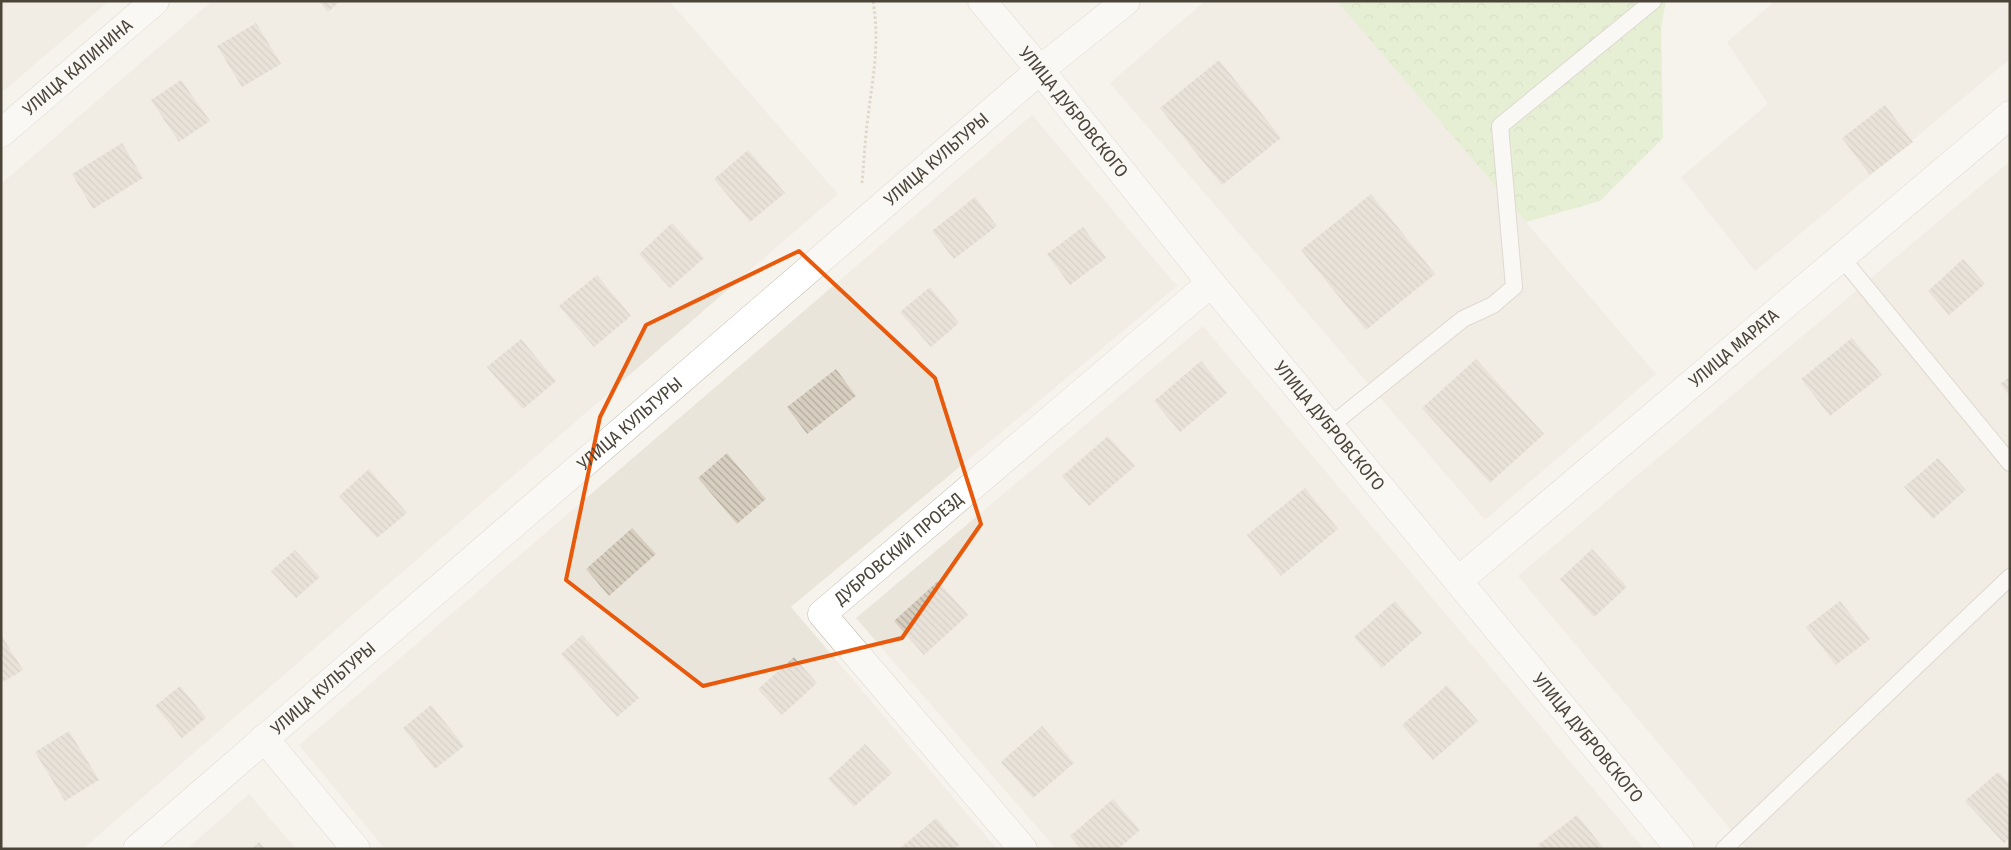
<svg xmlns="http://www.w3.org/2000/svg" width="2011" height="850" font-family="'Fira Sans Condensed',sans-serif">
<defs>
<pattern id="forest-crowns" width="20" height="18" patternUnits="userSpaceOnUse" patternTransform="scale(1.25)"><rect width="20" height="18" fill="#d2eab5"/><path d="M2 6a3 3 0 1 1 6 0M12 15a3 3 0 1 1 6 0" fill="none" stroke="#b6ca9c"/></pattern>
<pattern id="building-back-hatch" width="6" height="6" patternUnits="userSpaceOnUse" patternTransform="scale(1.25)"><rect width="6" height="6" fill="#d8cfc1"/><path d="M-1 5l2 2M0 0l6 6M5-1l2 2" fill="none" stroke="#b1aa9e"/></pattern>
</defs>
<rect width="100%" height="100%" fill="#f6f3ec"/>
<path fill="#eae5da" d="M1,1H109L1,93Z
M212,1H669L838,194L83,849H1V184Z
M1205,1H1337L1656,374L1485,520L1110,83Z
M1775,1H2010V59L1755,271L1681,177L1768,104L1727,42Z
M1032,115L1177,286L791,607L997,849H385L299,745Z
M2010,161V849H1747L1518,576Z
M1203,326L1644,849H1056L856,618Z
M249,794L296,849H187Z"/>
<path fill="url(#forest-crowns)" d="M1337,1H1666L1661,28L1663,138L1600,201L1526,222Z"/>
<path fill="url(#building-back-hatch)" d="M319,1H340L328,12Z
M256,23L281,64L242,87L217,46Z
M1219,60L1281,138L1222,185L1160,108Z
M181,80L210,121L179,142L151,100Z
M1885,105L1913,142L1870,175L1842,138Z
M122,143L143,178L93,209L72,174Z
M748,150L785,193L750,222L714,179Z
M1371,194L1435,274L1366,330L1301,250Z
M975,197L997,226L954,259L932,231Z
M672,223L704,258L670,288L639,254Z
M1083,227L1106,258L1070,285L1047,254Z
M1963,259L1985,284L1949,315L1928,291Z
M597,275L631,316L594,347L559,306Z
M930,287L959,323L931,347L900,312Z
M1852,338L1882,375L1830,416L1801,379Z
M521,339L556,381L523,409L487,367Z
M1476,359L1544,434L1490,483L1422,408Z
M1201,361L1227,393L1180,432L1154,401Z
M836,369L856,396L807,434L787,407Z
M2010,377V396L2000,384Z
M1108,436L1135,466L1089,506L1062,476Z
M727,453L766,499L737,524L698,478Z
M1938,458L1966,490L1933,519L1904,487Z
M369,469L407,513L377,538L339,496Z
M1305,488L1338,529L1281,576L1247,535Z
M632,528L656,554L609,596L586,569Z
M1592,549L1627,587L1594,617L1560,579Z
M295,550L320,577L296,598L271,571Z
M938,581L968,615L924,655L894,621Z
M1395,601L1422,633L1382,668L1354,637Z
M1840,601L1870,639L1836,665L1806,627Z
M1,635L23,670L1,683Z
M582,635L639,698L617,717L561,654Z
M794,657L817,683L782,715L758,689Z
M1447,685L1478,721L1433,760L1402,725Z
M180,686L206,718L182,738L155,706Z
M431,705L464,746L435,769L403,728Z
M1042,726L1074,763L1033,798L1001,762Z
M69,731L99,780L65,801L35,752Z
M865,744L892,773L854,807L828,779Z
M1998,772L2010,784V838L2004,843L1965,801Z
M1113,799L1140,830L1118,849H1081L1070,836Z
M1577,815L1604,849H1541L1538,845Z
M936,818L959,845L954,849H899Z
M259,842L265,849H252Z"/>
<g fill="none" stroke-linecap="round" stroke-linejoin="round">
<g stroke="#c2bbae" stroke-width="18">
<path id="service" d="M1841,257L2010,463
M1330,426L1463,319L1493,305L1514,287L1500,126L1653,1
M1724,849L2010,577"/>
</g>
<g stroke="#c2bbae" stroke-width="29">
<g id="minor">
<path id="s1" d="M1,133L155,1"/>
<path id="s2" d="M1458,581L2010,115"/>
<path d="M264,738L356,849"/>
<path id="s3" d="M137,849L1040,70L1126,1"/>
<path id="s4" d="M1023,849L822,614L1211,283"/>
</g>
</g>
<g stroke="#c2bbae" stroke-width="29">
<g id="tertiary">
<path id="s5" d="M982,1L1040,70L1211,283L1680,849"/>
</g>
</g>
<path stroke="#c4b79f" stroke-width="3" stroke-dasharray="2.5 2.5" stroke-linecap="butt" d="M862,183C864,161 865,139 868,117C873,75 880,44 873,1"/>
<use href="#service" stroke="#fff" stroke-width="16"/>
<use href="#minor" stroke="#fff" stroke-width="28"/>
<use href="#tertiary" stroke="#fff" stroke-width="28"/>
</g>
<path d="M0 0H2011V850H0ZM799,251L935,378L981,524L902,638L703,686L566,580L600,417L646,325Z" fill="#f6f3ec" fill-opacity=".55" fill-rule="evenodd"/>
<path fill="none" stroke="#e8590c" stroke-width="4" stroke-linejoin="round" d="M799,251L935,378L981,524L902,638L703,686L566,580L600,417L646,325Z"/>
<g text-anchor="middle" stroke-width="4" stroke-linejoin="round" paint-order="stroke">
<g font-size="18" fill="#4b4439" stroke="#fff">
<text dy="6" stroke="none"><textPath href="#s1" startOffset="101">УЛИЦА КАЛИНИНА</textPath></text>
<text dy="6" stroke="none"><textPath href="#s5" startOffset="144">УЛИЦА ДУБРОВСКОГО</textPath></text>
<text dy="6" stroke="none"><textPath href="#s3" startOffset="1056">УЛИЦА КУЛЬТУРЫ</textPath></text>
<text dy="6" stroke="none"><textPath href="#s2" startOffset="361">УЛИЦА МАРАТА</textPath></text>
<text dy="6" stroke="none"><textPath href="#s3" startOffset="651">УЛИЦА КУЛЬТУРЫ</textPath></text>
<text dy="6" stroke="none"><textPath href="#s5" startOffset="549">УЛИЦА ДУБРОВСКОГО</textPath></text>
<text dy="6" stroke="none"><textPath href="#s4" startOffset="410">ДУБРОВСКИЙ ПРОЕЗД</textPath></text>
<text dy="6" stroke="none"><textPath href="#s3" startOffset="246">УЛИЦА КУЛЬТУРЫ</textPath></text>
<text dy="6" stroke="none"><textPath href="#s5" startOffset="954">УЛИЦА ДУБРОВСКОГО</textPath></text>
</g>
</g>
<rect width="2011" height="850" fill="none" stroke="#4b4439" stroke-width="5"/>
</svg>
